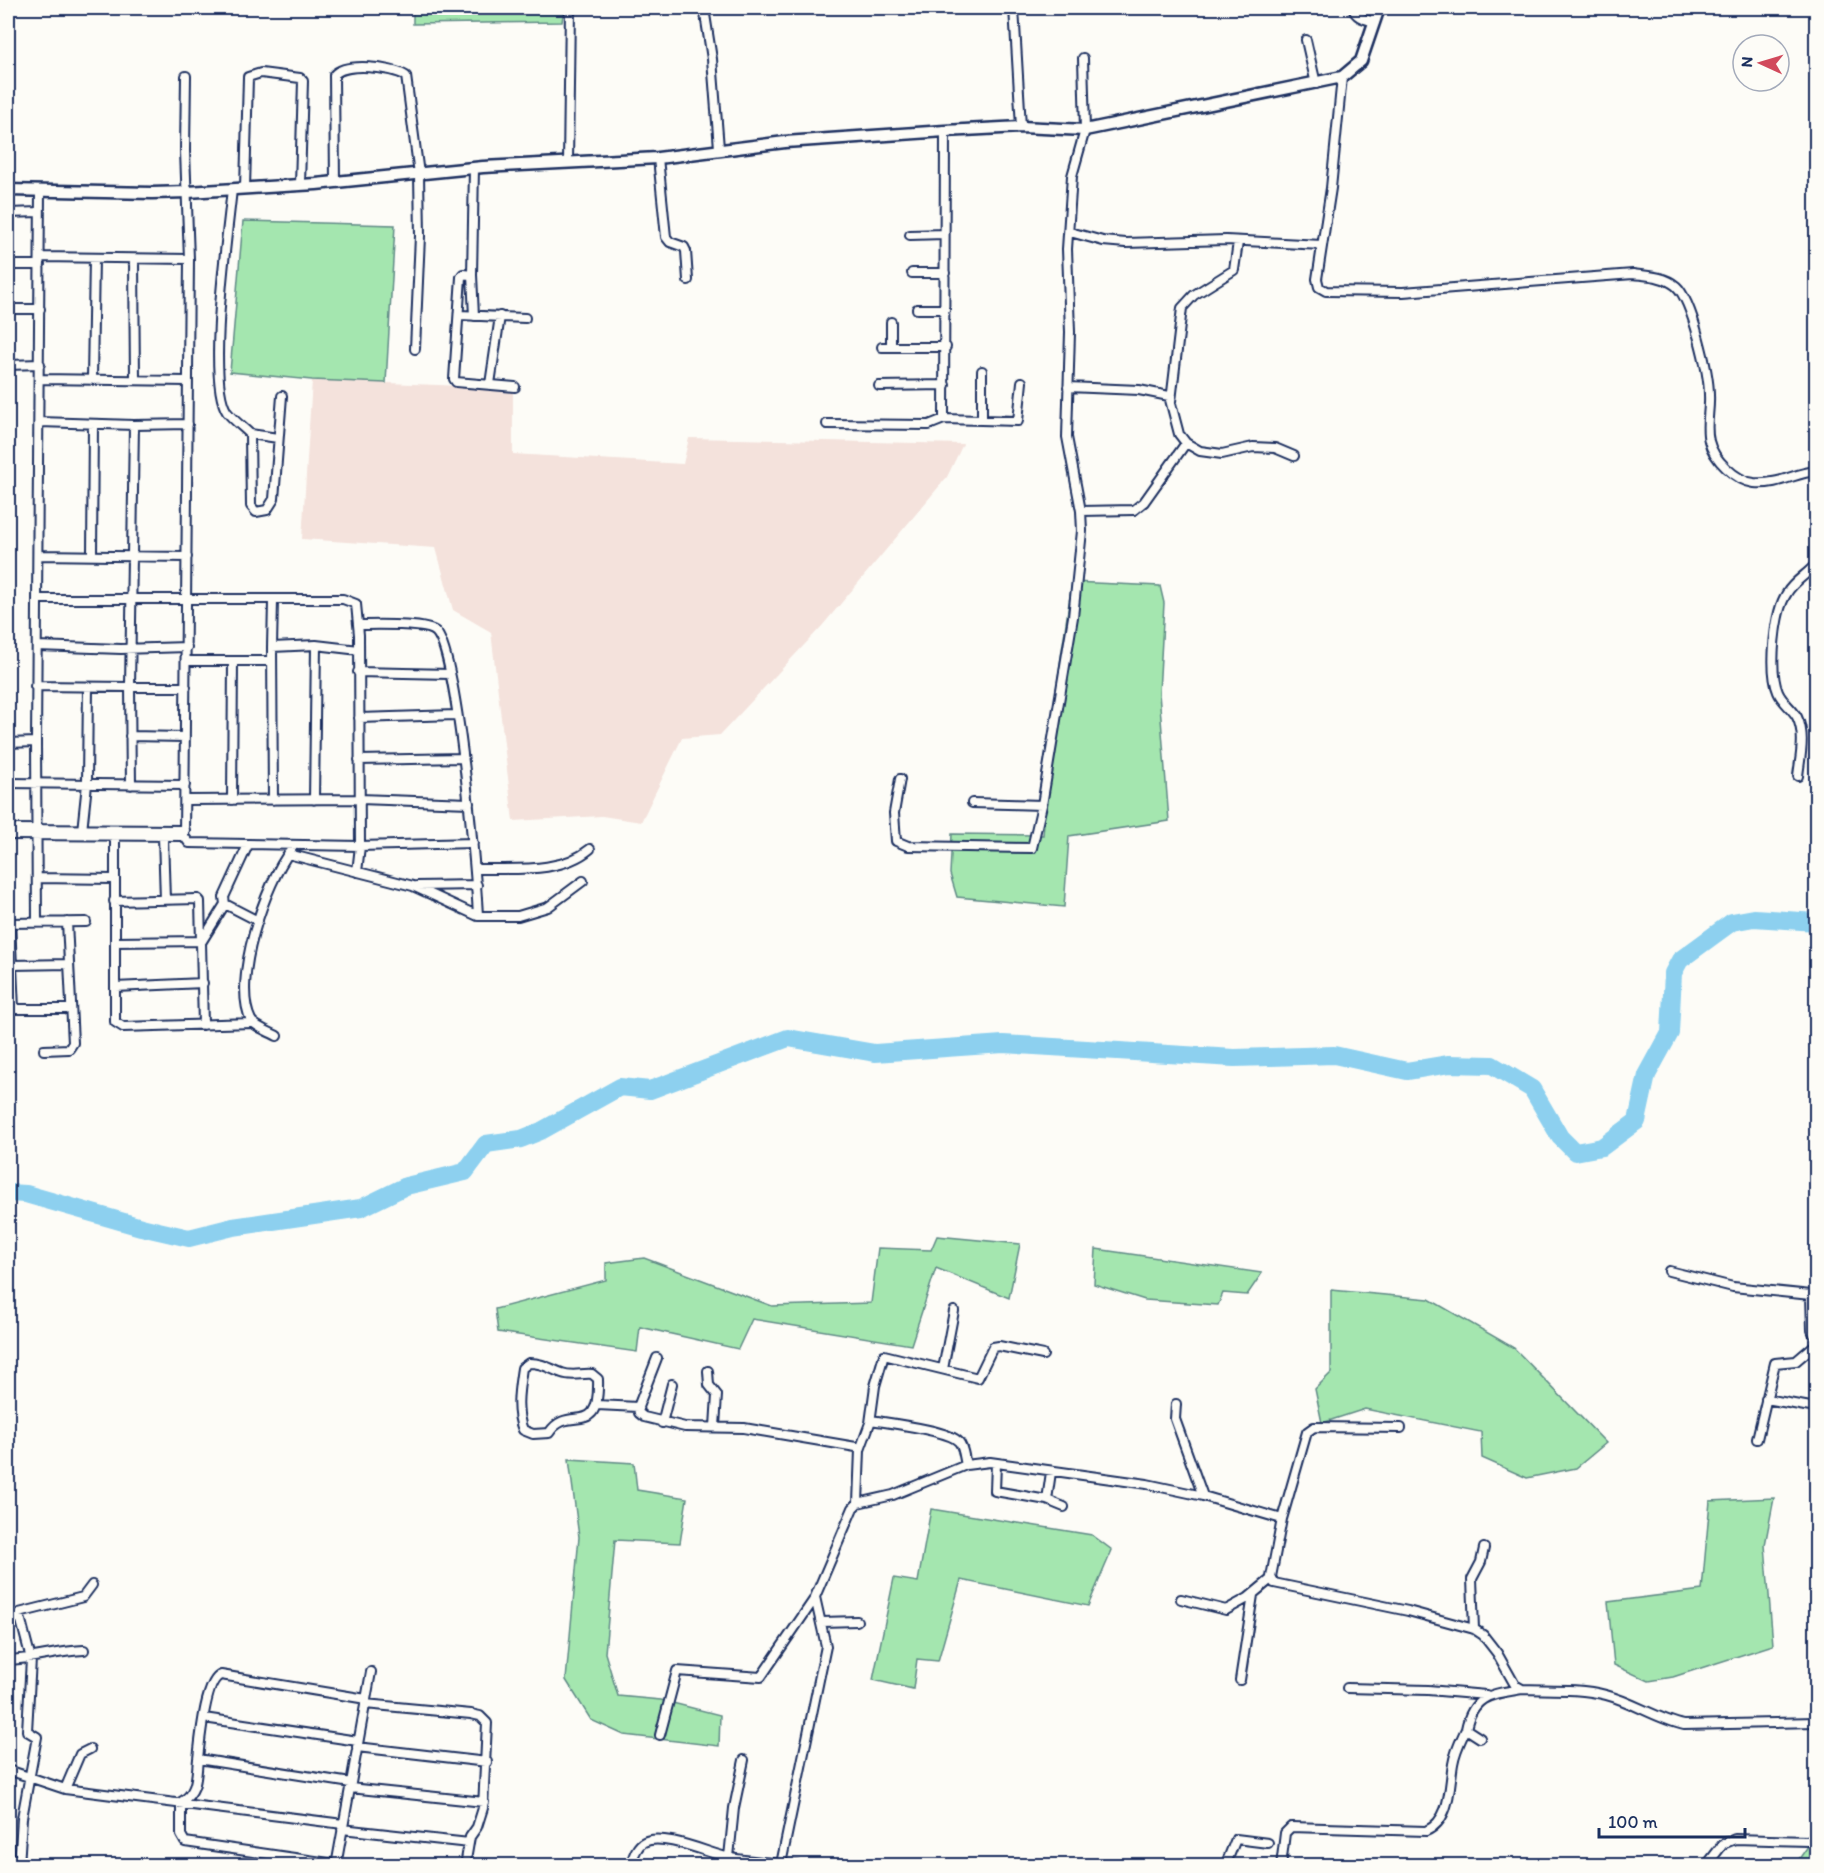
<svg xmlns="http://www.w3.org/2000/svg" width="1824" height="1873" font-family="Itim,sans-serif">
<rect width="100%" height="100%" fill="#fdfcf7"/>
<filter id="ink" filterUnits="userSpaceOnUse"><feTurbulence type="fractalNoise" baseFrequency=".0167" numOctaves="2"/><feDisplacementMap in="SourceGraphic" scale="12" xChannelSelector="R" yChannelSelector="G"/><feConvolveMatrix kernelMatrix="1 2 1 2 8 2 1 2 1" color-interpolation-filters="sRGB"/></filter>
<g filter="url(#ink)">
<path fill="#f4e2dc" d="M312,380L513,388V454L683,464L689,438L963,444L947,477L822,626L720,735L682,738L641,822L602,816L513,821L491,632L453,610L436,548L302,539Z"/>
<path fill="#a4e6af" stroke="#608a86" stroke-width="1.5" d="M413,8H564L562,22L413,24Z
M243,221L395,225L386,383L312,380L230,372Z
M1072,582L1160,586L1164,603L1159,693L1169,821L1069,836L1064,907L957,897L950,874L952,834L1043,835L1054,705Z
M937,1236L1020,1244L1009,1298L936,1268L911,1345L752,1319L738,1349L640,1327L637,1352L498,1332L495,1309L606,1280V1263L644,1258L772,1306L871,1303L878,1248L931,1250Z
M1096,1249L1262,1273L1247,1295L1223,1293L1218,1305L1145,1300L1094,1284Z
M1331,1290L1429,1299L1514,1348L1606,1443L1576,1468L1527,1478L1482,1458L1481,1432L1365,1409L1322,1423L1315,1389L1331,1373Z
M569,1459L634,1463L637,1490L687,1498L680,1543L615,1540L605,1653L618,1696L661,1700L720,1715L719,1746L624,1735L591,1720L566,1680L579,1537Z
M1774,1498L1765,1545L1773,1645L1673,1677L1649,1681L1614,1665L1608,1602L1702,1590L1710,1501Z
M931,1509L1092,1535L1112,1550L1088,1606L961,1580L938,1661L917,1659L913,1689L873,1680L894,1578L918,1582Z
M1811,1842H1816V1865L1794,1866Z"/>
<g fill="none" stroke-linecap="round" stroke-linejoin="round">
<path stroke="#8dd0ef" stroke-width="18" d="M8,1193L26,1194L141,1227L189,1238L233,1227L361,1208L406,1186L465,1172L486,1144L521,1139L541,1131L620,1087L650,1090L788,1038L875,1053L1003,1044L1234,1058L1334,1055L1407,1071L1449,1064L1492,1065L1532,1089L1560,1137L1575,1152L1602,1147L1637,1121L1647,1075L1670,1033L1673,973L1680,960L1732,922L1754,918L1816,922"/>
<g stroke="#1b2f5e" stroke-width="12">
<path id="street" d="M704,8L712,59L719,148
M1014,8L1021,127
M1353,8C1356,18 1365,19 1375,22
M1306,40L1316,84
M186,76L185,151L189,259L184,836L189,843L360,846L473,843
M1342,77L1331,188L1317,279L1319,287L1326,291L1403,292L1633,274C1648,276 1664,276 1676,286C1692,300 1709,373 1709,395C1710,411 1705,426 1709,441C1713,459 1736,481 1754,483C1780,485 1794,473 1816,471
M658,158L666,237L670,242L684,247L686,251L688,280
M568,163L570,8
M474,168L472,275L463,274L461,277L454,379L456,382L515,387
M335,182L334,75C345,62 392,67 406,76L419,174L420,236L415,349
M245,188L248,77L261,73L300,78L303,81L300,185
M232,189C228,231 206,381 227,412C233,420 243,427 250,434L251,506L256,512L267,510L274,499L282,396
M8,213L39,212
M1070,232L1103,241L1126,243L1226,240L1322,245
M910,235L944,234
M40,257L189,259
M134,260L135,380
M8,265H40
M912,273H945
M472,275L474,316
M8,309H40
M917,309H945
M460,315L525,318
M891,322V347
M882,347H946
M8,365L40,364
M982,371V419
M40,379L188,381
M92,379L94,258
M490,384L500,316
M879,386L945,385
M1068,387L1139,390L1169,396L1179,434L1186,443L1200,451L1222,454L1253,447L1275,448L1294,456
M1171,401L1182,308L1194,295L1234,270L1238,242
M944,419L1018,421L1022,382
M40,422L134,425
M827,424L929,425L944,419L945,131
M250,434L278,438
M1081,511L1134,510L1144,502L1186,443
M39,555L187,557
M92,555L93,424
M38,599H343L356,604L359,635L360,846L357,872
M273,601L272,647L316,645L359,650
M359,625C374,625 427,623 436,632C458,654 476,874 478,916
M37,646L121,649L187,647
M272,647L273,800
M187,661H272
M358,672L450,674
M35,686L130,687L134,425L188,424
M359,718L456,715
M130,736L185,737
M36,742L40,190
M8,743L36,742L37,922
M359,760L463,758
M1798,776C1800,758 1806,735 1797,717C1792,708 1782,702 1778,692C1769,671 1774,612 1787,593C1794,581 1808,574 1816,564
M900,779L894,813L896,841L908,846L1032,848L1042,805
M8,783L185,785
M131,785L130,687H186
M186,800L360,799L469,803
M232,800L233,661
M314,800L316,645
M972,803L1042,805L1073,617L1082,531L1081,511L1067,437L1070,332L1067,249L1072,176L1085,130L1083,58
M8,829L185,830
M82,831L87,784L88,687
M8,835L184,836
M115,835V1022L123,1027L252,1023
M163,836L165,900
M248,845L224,897L225,904L258,921
M288,854L413,886L478,916H518L548,907L583,881
M476,869C514,868 560,874 590,849
M37,878L114,879
M417,886L477,885
M114,901L198,899L200,901L203,1025
M8,923L86,922
M10,923L14,1009H70
M115,942L202,941L225,904
M12,965L69,964
M115,987L203,983
M277,1036C270,1032 255,1027 251,1020C231,981 266,882 291,850
M44,1050L69,1049L73,1043L67,922
M1669,1271L1733,1287L1811,1295L1812,1330L1816,1339
M657,1358L638,1407L639,1413L644,1417L685,1427L744,1428L856,1447L860,1450L858,1503
M529,1363C544,1363 550,1369 562,1373C572,1377 582,1373 592,1374L598,1379C600,1442 569,1402 549,1433L533,1434L523,1430C515,1410 519,1389 522,1368Z
M943,1369L954,1311
M708,1371L709,1385L717,1395L715,1427
M1766,1399L1816,1408
M1176,1404L1175,1419L1203,1496
M597,1405L638,1407
M871,1420C888,1423 949,1430 959,1442C964,1448 964,1458 966,1465
M662,1423L672,1384
M1757,1439L1775,1363L1796,1361L1816,1344
M860,1450L870,1423L875,1386L884,1355L978,1378L993,1347L999,1346L1043,1355
M996,1463L995,1491L1047,1500
M1051,1472L1047,1500L1064,1507
M1282,1519L1307,1432L1314,1427L1401,1428
M1181,1599L1226,1610L1248,1598L1271,1579
M822,1622L857,1621
M8,1626L19,1613L83,1597L92,1585
M1474,1629L1472,1579L1481,1562L1484,1548
M8,1660C34,1659 58,1651 84,1650
M1240,1680L1253,1595
M1347,1688L1428,1690L1486,1695
M365,1704L471,1714L480,1716L487,1723L483,1808L477,1827L470,1837L465,1866
M204,1718L358,1741
M660,1735L677,1671L761,1677L815,1598
M1480,1738L1466,1729C1473,1694 1493,1694 1522,1689
M357,1747L487,1762
M8,1770L65,1789L343,1824
M351,1783L198,1759C200,1742 205,1680 221,1675L366,1699
M350,1788L484,1802
M65,1789L80,1754L90,1749
M181,1802V1835L185,1842L336,1864
M181,1802C198,1792 196,1777 198,1759
M342,1829L469,1843
M729,1857L734,1808L744,1760
M781,1864L797,1866
M19,1866L22,1818L37,1737L27,1731L31,1659L19,1613
M336,1866L371,1672
M630,1866C633,1858 636,1846 644,1842C663,1832 710,1854 730,1858C747,1861 764,1862 781,1864L826,1646L815,1597L853,1508L858,1503L893,1495L966,1465L990,1462L1147,1484L1203,1496L1282,1519L1271,1577L1274,1583L1408,1611L1474,1629L1483,1635L1497,1653L1515,1685L1522,1689C1549,1690 1579,1688 1606,1695C1633,1702 1657,1719 1684,1725L1816,1722
M1225,1866L1236,1839L1268,1843
M1281,1866L1285,1833L1291,1827L1426,1831C1451,1820 1449,1787 1453,1764C1455,1751 1461,1740 1466,1729
M1706,1866L1723,1844L1735,1839L1808,1841L1816,1836"/>
</g>
<g stroke="#1b2f5e" stroke-width="15">
<path id="secondary" d="M8,190L152,193L188,192L316,184L483,167L658,158L785,142L945,131L1021,127L1085,130L1342,77L1361,61L1379,8"/>
</g>
<use href="#street" stroke="#fdfcf7" stroke-width="8"/>
<use href="#secondary" stroke="#fdfcf7" stroke-width="10"/>
</g>
</g>
<rect width="1824" height="1873" fill="none" stroke="#fdfcf7" stroke-width="30"/>
<rect x="15" y="15" width="1794" height="1843" fill="none" stroke="#1b2f5e" stroke-width="2" filter="url(#ink)"/>
<g transform="translate(1761 63) rotate(274)"><circle r="28" fill="#fdfcf7" stroke="#a3aaba" stroke-width="1.5"/>
<path d="M0-4.5L10 22L0 15L-10 22Z" fill="#d1495b"/>
<text y="-9" font-size="16" font-weight="bold" text-anchor="middle" fill="#1b2f5e">N</text>
</g>
<path d="M1599 1828v9h146v-9" fill="none" stroke="#1b2f5e" stroke-width="3"/>
<text x="1608" y="1828" font-size="18" fill="#1b2f5e" stroke="#fdfcf7" stroke-width="4.5" paint-order="stroke">100 m</text>
</svg>
